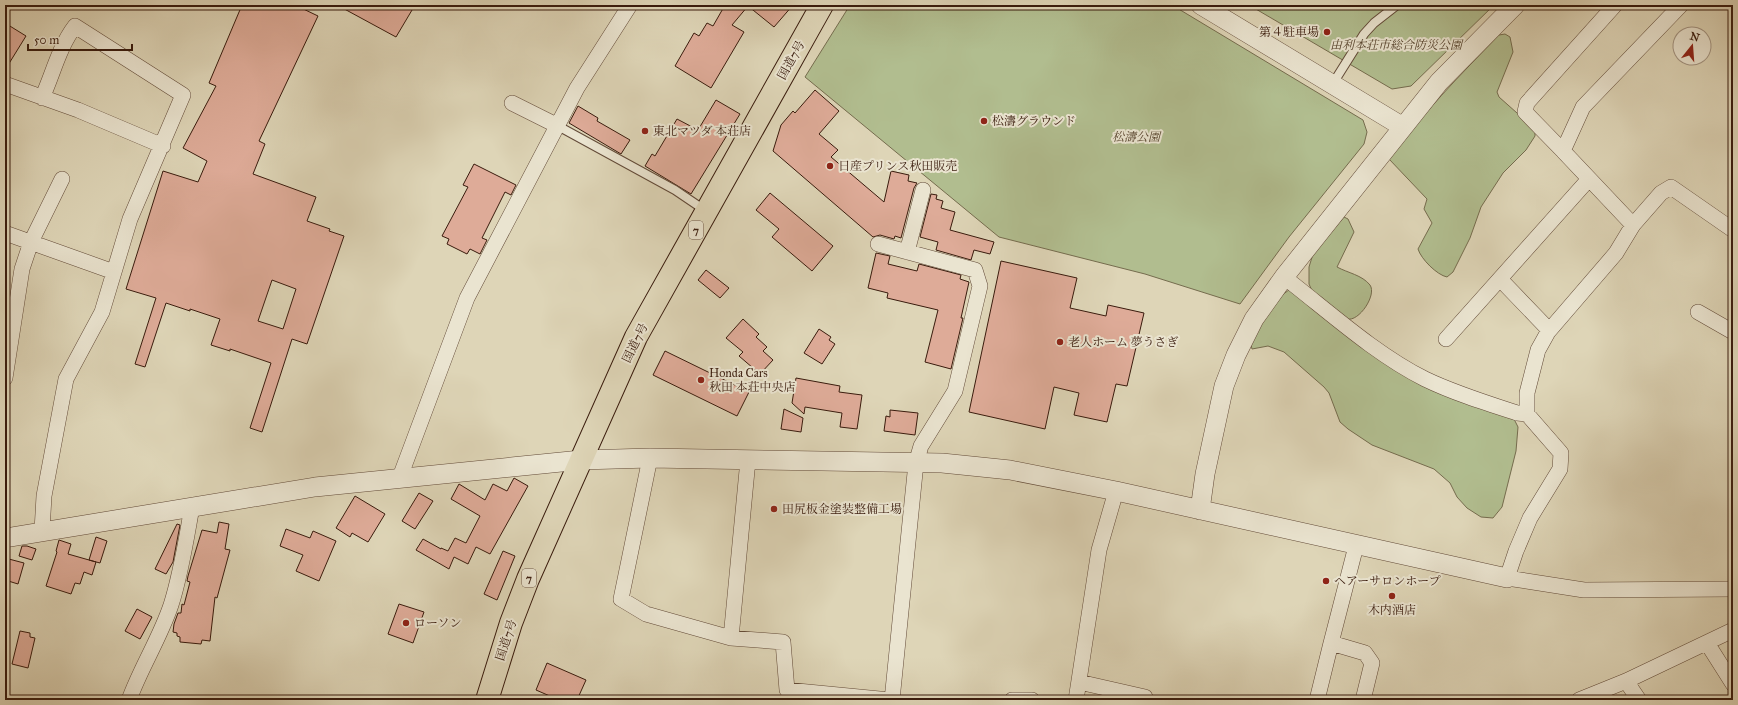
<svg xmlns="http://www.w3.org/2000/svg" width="1738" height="705" font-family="'IM FELL Great Primer','Noto Serif JP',serif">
<rect width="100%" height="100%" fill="#ded5b7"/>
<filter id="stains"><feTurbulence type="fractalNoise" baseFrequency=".005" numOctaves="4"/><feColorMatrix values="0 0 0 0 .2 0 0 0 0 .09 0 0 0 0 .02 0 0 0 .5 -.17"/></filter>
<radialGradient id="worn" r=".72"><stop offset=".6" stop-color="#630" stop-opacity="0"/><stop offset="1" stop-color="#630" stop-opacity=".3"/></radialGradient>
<path fill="#b1bd8f" stroke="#756c4e" d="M850,5H1172L1363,120L1367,132L1364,144L1289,237L1240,304L1145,274L999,237L805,77Z
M1249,5H1494L1411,86L1392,89Z
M1505,34L1510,37L1513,52L1497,92L1499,97L1535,129V136L1526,150L1503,173L1481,207L1470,238L1453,272L1447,277C1437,275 1421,259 1418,249L1432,223L1424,209L1427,199L1389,159C1422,114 1460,75 1499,35Z
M1344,217L1348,219L1354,232L1337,267C1348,273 1362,275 1370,285C1377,295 1359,322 1347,319L1313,293L1309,284V267L1313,254Z
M1291,289L1377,355L1514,419L1518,427L1516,451L1502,507L1493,518L1481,517L1467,508L1457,497L1450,483L1434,469L1372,445L1348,429L1340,422L1329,393L1324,387L1284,352L1268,346L1252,349L1251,345C1259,329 1274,297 1291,289Z"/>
<path fill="#deab98" stroke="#391b0d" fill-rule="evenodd" d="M242,5H295L318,16L259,141L265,144L253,174L316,197L307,221L330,229L329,231L344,236L307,344L292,339L262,432L250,428L271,363L230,349V351L211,345L220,319L190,309V311L166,303L145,367L135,364L156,298L126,289L163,171L198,182L207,161L183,148L216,86L209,83ZM272,280L296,289L283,329L258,321Z
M337,5H415L396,37Z
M725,5H793L774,27L748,6L732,25L744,32L711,88L675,66L694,33L699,36L707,23L713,26Z
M5,23L26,36L5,70Z
M815,90L839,111L819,134L838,150L831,157L884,202L891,171L909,175L908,181L917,183L914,188L901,238L895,236L894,239L880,235L873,237L773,151L781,125L793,111L795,113Z
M716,100L740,114L691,194L645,166L652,154L655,156L677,119L698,130Z
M578,106L598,118L597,121L630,140L621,154L569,123Z
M474,164L516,185L511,195L505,192L482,238L487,240L480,254L470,249L467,254L447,244L449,239L442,236L468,187L463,185Z
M770,193L833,246L812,271L772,237L779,229L756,210Z
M931,194L937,195L936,199L943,201L941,208L955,212L950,230L994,242L990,254L974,250L971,260L936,250L938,242L920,237Z
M876,253L890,256L888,264L917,271L919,264L961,275L960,279L969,282L961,318H963L951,369L925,362L938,310L887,298L888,293L868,288Z
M1001,261L1077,278L1070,308L1106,316L1108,305L1144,313L1127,386L1116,384L1107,422L1074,415L1079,393L1054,387L1045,429L969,412Z
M706,270L729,288L720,298L698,280Z
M743,319L759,334L756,337L767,347L763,351L773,360L760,374L739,356L743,352L726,338Z
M819,329L831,337L829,340L835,344L822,364L804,353Z
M665,351L749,392L737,416L653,375Z
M796,378L840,386L839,392L862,395L857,429L840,427L842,413L805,407L804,414L792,403Z
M784,409L803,418L801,432L781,429Z
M890,410L918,413L915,435L884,431L886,416L890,417Z
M514,478L528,486L490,554L476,547L468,564L454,557L449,569L416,550L423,539L441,549V548L448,551L455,538L466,543L480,516L451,499L459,484L485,500L493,484L507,491Z
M419,493L433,501L415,529L402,521Z
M355,496L385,514L368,542L352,533L350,537L336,528Z
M219,522L229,524L225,549L230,550L217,598L215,597L210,641L202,640L201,644L180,642V637L177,636V633L173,632L174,624L178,613H181L182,604L184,605L190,582L187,581L188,576L202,530L217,533Z
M177,524L180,525L173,562L166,574L155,569Z
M286,529L310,538L313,531L336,541L319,581L296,571L303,555L280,546Z
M96,537L107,541L100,563L89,560Z
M59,540L71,544L68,554L96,562L92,575L84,572L80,584L75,583L71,594L46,586L57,552L56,551Z
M22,546H27L36,549L32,560L19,556Z
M503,551L515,556L497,600L484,594Z
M5,558L24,563L18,584L5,580Z
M399,604L424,612L413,643L388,634Z
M137,609L152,617L140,639L125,631Z
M20,631L30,633V637L35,638L28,668L12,664Z
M547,663L586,680L577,700H559L536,690Z"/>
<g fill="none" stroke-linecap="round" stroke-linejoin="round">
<g stroke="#624a38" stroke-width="10">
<path id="service" d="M1332,85L1364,34L1374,23L1397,5
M558,126L675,190L706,211"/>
</g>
<g stroke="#624a38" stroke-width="16">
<path id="minor" d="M5,84L78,110L163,146
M42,98C53,74 59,47 75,26L183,95L130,219L102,312L66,379L44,496L42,531
M512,103L558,126
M1563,151L1525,112L1527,103L1615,5
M1633,225L1563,151L1583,107L1681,5
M1733,230L1671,187L1661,193L1633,225L1616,253L1548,332L1538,350L1527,393V414L1561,453L1560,469L1530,518L1516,551L1507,578L1584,590L1733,589
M5,233L114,272
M878,244L975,270L980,286L955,391L921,446L916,463L892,700
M907,252L923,190
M1284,277C1328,311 1375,354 1425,379C1454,393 1486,403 1517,413L1527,414
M1500,279L1549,330
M1698,312L1733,332
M1446,339L1589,179
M5,378L22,269L31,242L62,179
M650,458L621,599L646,614L731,638L783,642L787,690L890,700
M400,477L467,298L577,88L630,5
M1356,546L1331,643L1365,653L1372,663L1363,700
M731,638L748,460
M1707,643L1733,684
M1626,681L1639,700
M1079,682L1145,697L1146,700
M129,700C141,667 160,638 171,605C181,574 186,540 192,507
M1012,700H1032
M1076,700L1099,550L1116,491
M1317,700L1331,643
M1579,700L1626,681L1733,630"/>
</g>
<g stroke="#624a38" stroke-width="20">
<path id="tertiary" d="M1201,5L1403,127
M1200,510L1205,474L1224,386L1236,355L1254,319L1284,277L1439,82L1515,5
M5,538L315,487L581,460L650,458L942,463L1010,470L1116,491L1507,578"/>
</g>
<g stroke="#391b0d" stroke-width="24">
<path id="trunk" d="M487,700L511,623L528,579L636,337L822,5"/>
</g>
<use href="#service" stroke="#eae4d0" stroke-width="8"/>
<use href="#minor" stroke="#eae4d0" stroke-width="15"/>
<use href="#tertiary" stroke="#eae4d0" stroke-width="19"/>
<use href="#trunk" stroke="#ded5b7" stroke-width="22"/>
</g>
<g fill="#8f2418" stroke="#eae4d0" stroke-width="1.5">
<circle cx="1327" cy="32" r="4"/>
<circle cx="984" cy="121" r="4"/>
<circle cx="645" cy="131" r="4"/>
<circle cx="830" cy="166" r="4"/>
<circle cx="1060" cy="342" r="4"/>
<circle cx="701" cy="380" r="4"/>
<circle cx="774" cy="509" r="4"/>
<circle cx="1326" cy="581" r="4"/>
<circle cx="1392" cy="596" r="4"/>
<circle cx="406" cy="623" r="4"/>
</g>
<g text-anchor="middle" stroke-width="4" stroke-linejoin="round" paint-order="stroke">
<g fill="#eae4d0" stroke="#6e5748" stroke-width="1">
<rect x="689" y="221" width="14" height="18" rx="3"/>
<rect x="522" y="569" width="14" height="18" rx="3"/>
</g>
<g font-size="11" font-weight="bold" fill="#391b0d">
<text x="696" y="234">7</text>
<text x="529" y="582">7</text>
</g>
<g font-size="12" fill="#391b0d" stroke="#eae4d0" text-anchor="start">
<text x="1319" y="36" text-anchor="end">第４駐車場</text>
<text x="992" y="125">松濤グラウンド</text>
<text x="653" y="135">東北マツダ 本荘店</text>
<text x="838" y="170">日産プリンス秋田販売</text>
<text x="1068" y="346">老人ホーム 夢うさぎ</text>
<text x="709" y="377">Honda Cars<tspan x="709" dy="14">秋田 本荘中央店</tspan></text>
<text x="782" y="513">田尻板金塗装整備工場</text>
<text x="1334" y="585">ヘアーサロンホープ</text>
<text x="1392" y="614" text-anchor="middle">木内酒店</text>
<text x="414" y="627">ローソン</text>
</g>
<g font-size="12" font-style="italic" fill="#57442e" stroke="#eae4d0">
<text x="1396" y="49">由利本荘市総合防災公園</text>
<text x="1136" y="141">松濤公園</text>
</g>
<g font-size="12" fill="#391b0d" stroke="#eae4d0">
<text transform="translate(791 60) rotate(-61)" y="4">国道7号</text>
<text transform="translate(635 343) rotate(-64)" y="4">国道7号</text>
<text transform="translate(506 640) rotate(-72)" y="4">国道7号</text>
</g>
</g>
<rect width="1738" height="705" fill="none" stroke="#ded5b7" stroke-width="20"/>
<rect x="6" y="6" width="1726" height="693" fill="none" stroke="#391b0d" stroke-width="2"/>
<rect x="10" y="10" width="1718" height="685" fill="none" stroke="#391b0d"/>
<g transform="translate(1692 46) rotate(17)"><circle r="19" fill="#eae4d0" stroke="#a39482"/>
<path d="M0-3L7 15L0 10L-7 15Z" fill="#8f2418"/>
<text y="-6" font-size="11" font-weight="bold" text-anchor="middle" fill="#391b0d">N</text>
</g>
<path d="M28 44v6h104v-6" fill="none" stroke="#391b0d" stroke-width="2"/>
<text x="34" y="44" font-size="12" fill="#391b0d" stroke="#eae4d0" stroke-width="3" paint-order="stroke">50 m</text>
<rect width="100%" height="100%" filter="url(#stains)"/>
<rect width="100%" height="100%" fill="url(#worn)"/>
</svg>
